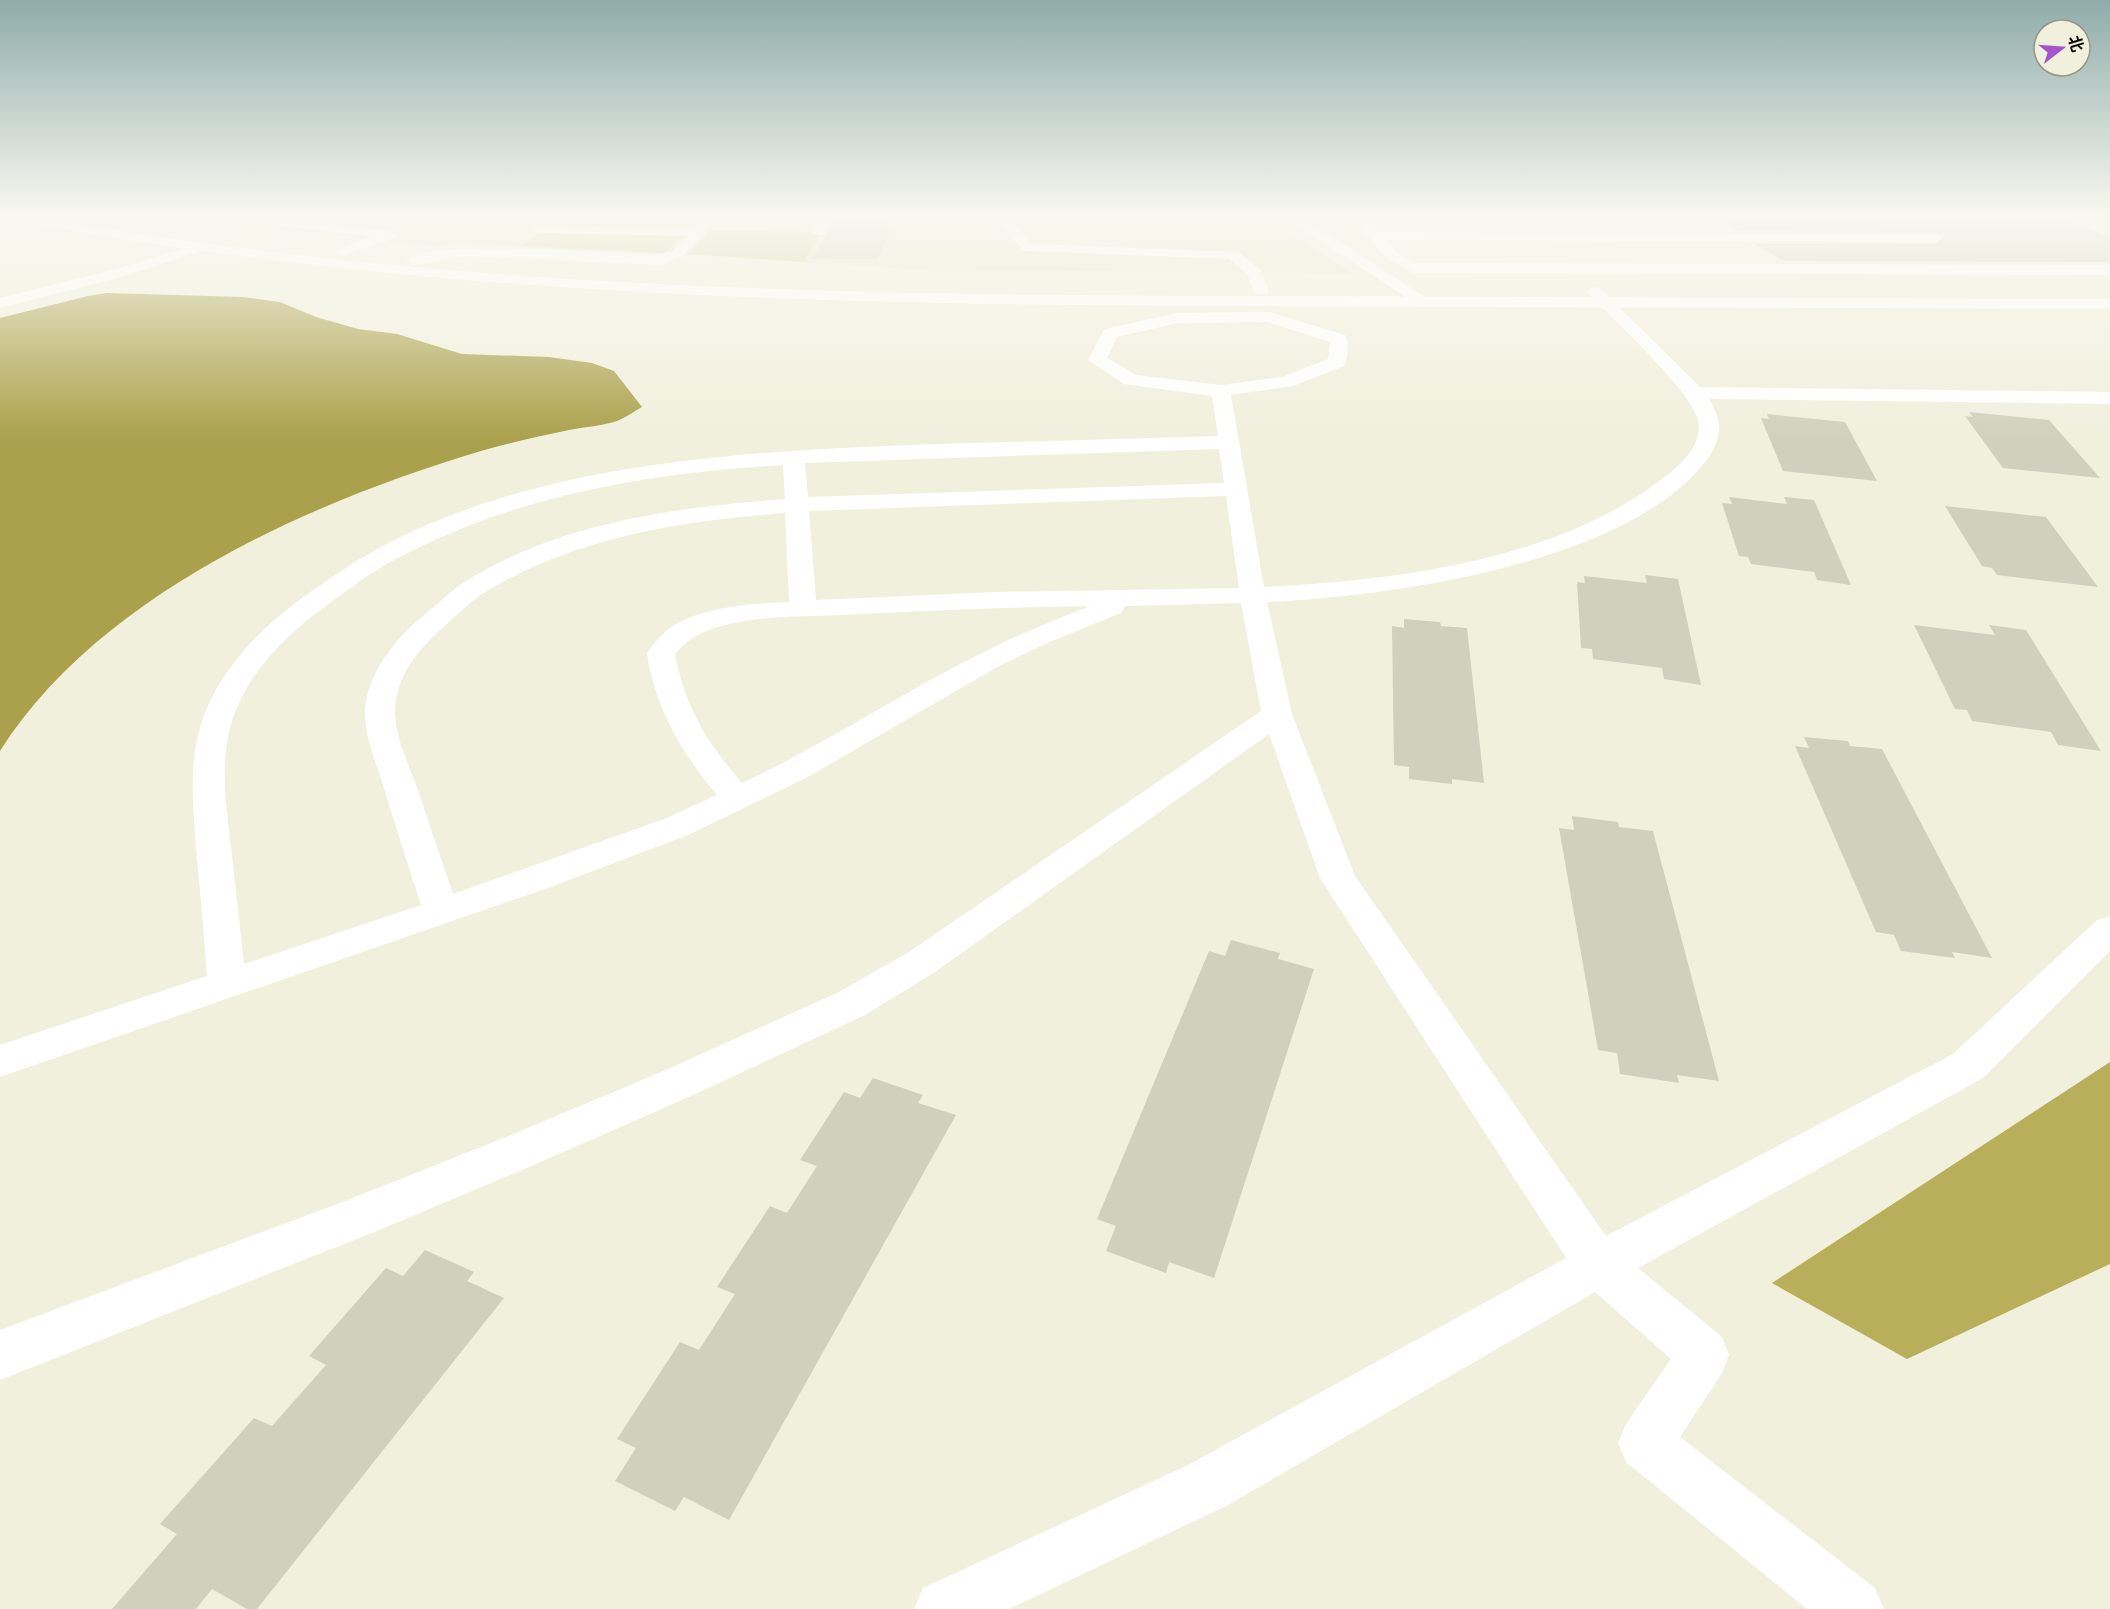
<svg xmlns="http://www.w3.org/2000/svg" width="2110" height="1609" font-family="'Crimson Pro','Noto Sans SC',serif">
<rect width="100%" height="100%" fill="#f1f0dd"/>
<path fill="#e8e5cb" d="M180,214H1261L1352,273L927,270L677,254L454,243L438,247L174,216Z"/>
<path fill="#cfc991" d="M711,230L810,232L820,234L803,262L689,254Z
M541,232L683,235L665,253L521,246Z"/>
<path fill="#b9af5a" d="M2110,1062V1264L1907,1359L1772,1283Z"/>
<path fill="#aba14c" d="M107,293L243,297L280,302L316,317L358,329L397,334L462,354L549,357L592,363L614,371L642,407C633,412 624,419 614,422C600,426 584,427 569,430C540,436 509,443 481,451C310,502 99,595 0,751V318L88,296Z"/>
<path fill="#d1cfbd" d="M839,214H879L890,232L878,259H812Z
M1709,214H2051L2110,237V262L1783,261L1755,244H1935L1944,237L1935,232L1736,231Z
M1969,412L2049,420L2100,478L2003,468L1965,416L1973,417Z
M1767,414L1845,422L1877,481L1783,471L1761,418L1769,419Z
M1729,497L1787,504L1784,497L1814,500L1851,585L1817,580L1814,572L1751,564L1748,557L1739,556L1722,503L1732,504Z
M1945,506L2046,517L2098,587L1997,575L1992,568L1982,566Z
M1645,575L1678,579L1701,685L1664,679L1662,668L1593,659L1592,649L1581,648L1577,582L1585,583L1584,576L1647,583Z
M1404,619L1440,622L1441,626L1467,628L1484,783L1452,779V784L1409,779V767L1394,765L1392,626L1404,628Z
M1914,625L1995,635L1989,625L2026,630L2101,751L2058,745L2051,732L1972,721L1967,710L1955,709Z
M1804,737L1848,741L1850,746L1882,749L1992,958L1952,952L1955,958L1901,951L1894,935L1876,932L1795,746L1809,748Z
M1572,816L1618,822L1619,827L1653,831L1719,1081L1677,1075L1679,1083L1620,1074L1617,1053L1598,1050L1559,828L1574,830Z
M1231,940L1280,953L1278,959L1314,969L1214,1278L1169,1262L1166,1273L1106,1251L1116,1226L1097,1219L1209,951L1225,956Z
M873,1078L923,1095L918,1103L956,1115L729,1520L684,1497L675,1511L615,1481L636,1448L617,1439L680,1342L699,1350L735,1294L717,1287L770,1206L787,1213L817,1166L800,1160L844,1092L860,1098Z
M425,1250L474,1272L467,1281L504,1298L257,1609H247L212,1589L196,1609H112L177,1534L160,1524L254,1418L272,1426L326,1365L309,1356L386,1268L403,1276Z"/>
<g fill="none" stroke-linecap="round" stroke-linejoin="round">
<path fill="#fff" fill-rule="evenodd" d="M223,214H249L390,231L397,235L395,238L342,256L337,255L335,252L337,249L371,237L239,221L225,217Z
M708,214H723L682,257L659,265L465,256L414,265L406,260C425,238 620,254 658,255L672,251L686,236L539,233L532,229L539,225L695,228Z
M821,214H835L823,235H813L811,232Z
M990,214H1005L1033,244L1238,252L1260,269L1269,291L1267,294H1255L1247,274L1229,259L1024,251Z
M1280,214H1296L1433,302L1431,306H1419Z
M1349,214H1363L1379,232L1935,234L1942,238L1935,242L1386,240L1396,252L1417,263L2110,265V275L1414,273L1386,258Z
M199,243L206,247L204,250L129,275L0,308V298L117,269Z
M1595,287L1601,289L1700,387L2110,392V404L1709,399C1726,426 1720,445 1700,468C1616,565 1390,596 1267,602L1292,714L1355,876L1606,1236L1953,1054L2097,920L2110,916V951L1983,1078L1638,1268L1722,1337L1729,1355L1722,1373L1680,1437L1875,1588L1884,1609H1807L1626,1462L1618,1443L1626,1424L1671,1359L1595,1292L1228,1505L1009,1609H914L923,1588L1188,1465L1566,1258L1320,878L1269,734L935,972L865,1015L691,1096L543,1161L377,1231L0,1380V1330L345,1201L511,1135L661,1072L837,993L909,952L1261,711L1241,603L1125,606L1121,613L1047,643L999,666L806,778L688,835L548,888L0,1077V1045L207,976C204,937 201,899 197,860C194,815 187,768 201,724C220,665 269,620 319,586C334,576 349,565 365,556C524,464 730,452 910,445C1012,442 1115,439 1218,436L1212,396L1124,384L1088,360L1104,329L1178,313L1269,312L1345,335C1350,342 1348,359 1344,366L1293,386L1231,395L1264,587C1393,581 1553,561 1658,482C1676,469 1700,450 1699,425C1699,398 1612,318 1589,295L1587,292L1589,289ZM1268,322L1330,342L1328,359L1282,377L1221,385L1136,375L1107,358L1117,337L1178,323ZM1219,449L1224,483L808,497L805,463ZM783,465L785,499C676,507 557,523 463,583C449,592 437,605 424,615C396,638 365,675 365,714C365,739 377,764 384,788C396,827 408,866 421,905L244,964C240,928 236,891 232,855C227,812 219,767 231,724C247,670 292,629 337,598C352,587 366,576 382,567C394,559 409,553 422,546C534,492 660,472 783,465ZM1226,496L1239,588L995,592L816,600L809,511ZM785,513L789,602C754,603 693,607 665,632C658,638 652,646 647,653C655,708 682,753 717,795L664,819L453,894C441,859 429,823 417,787C408,763 396,739 395,714C394,676 421,646 448,623C459,613 470,602 482,594C574,537 680,521 785,513ZM1090,606C1053,621 1016,635 980,654C899,694 824,745 742,783C708,745 684,704 675,654C687,639 703,631 721,626C760,615 803,617 843,615C926,611 1007,607 1090,606Z"/>
<path fill="#fff" fill-rule="evenodd" d="M0,214H22C422,288 832,295 1237,296C1528,297 1819,298 2110,299V309C1827,308 1543,307 1260,306C838,305 415,297 0,218Z"/>
</g>
<linearGradient id="sky" x2="0" y2="1"><stop stop-color="#8facaa"/><stop offset="0.49" stop-color="#f9f8f0"/><stop offset="1" stop-color="#f9f8f0" stop-opacity="0"/></linearGradient>
<rect width="2110" height="439" fill="url(#sky)"/>
<g transform="translate(2062 48) rotate(73)"><circle r="28" fill="#f1f0dd" stroke="#969587" stroke-width="1.5"/>
<path d="M0-4.5L10 22L0 15L-10 22Z" fill="#a256c9"/>
<text y="-9" font-size="16" font-weight="bold" text-anchor="middle" fill="#0e0d07">北</text>
</g>
</svg>
